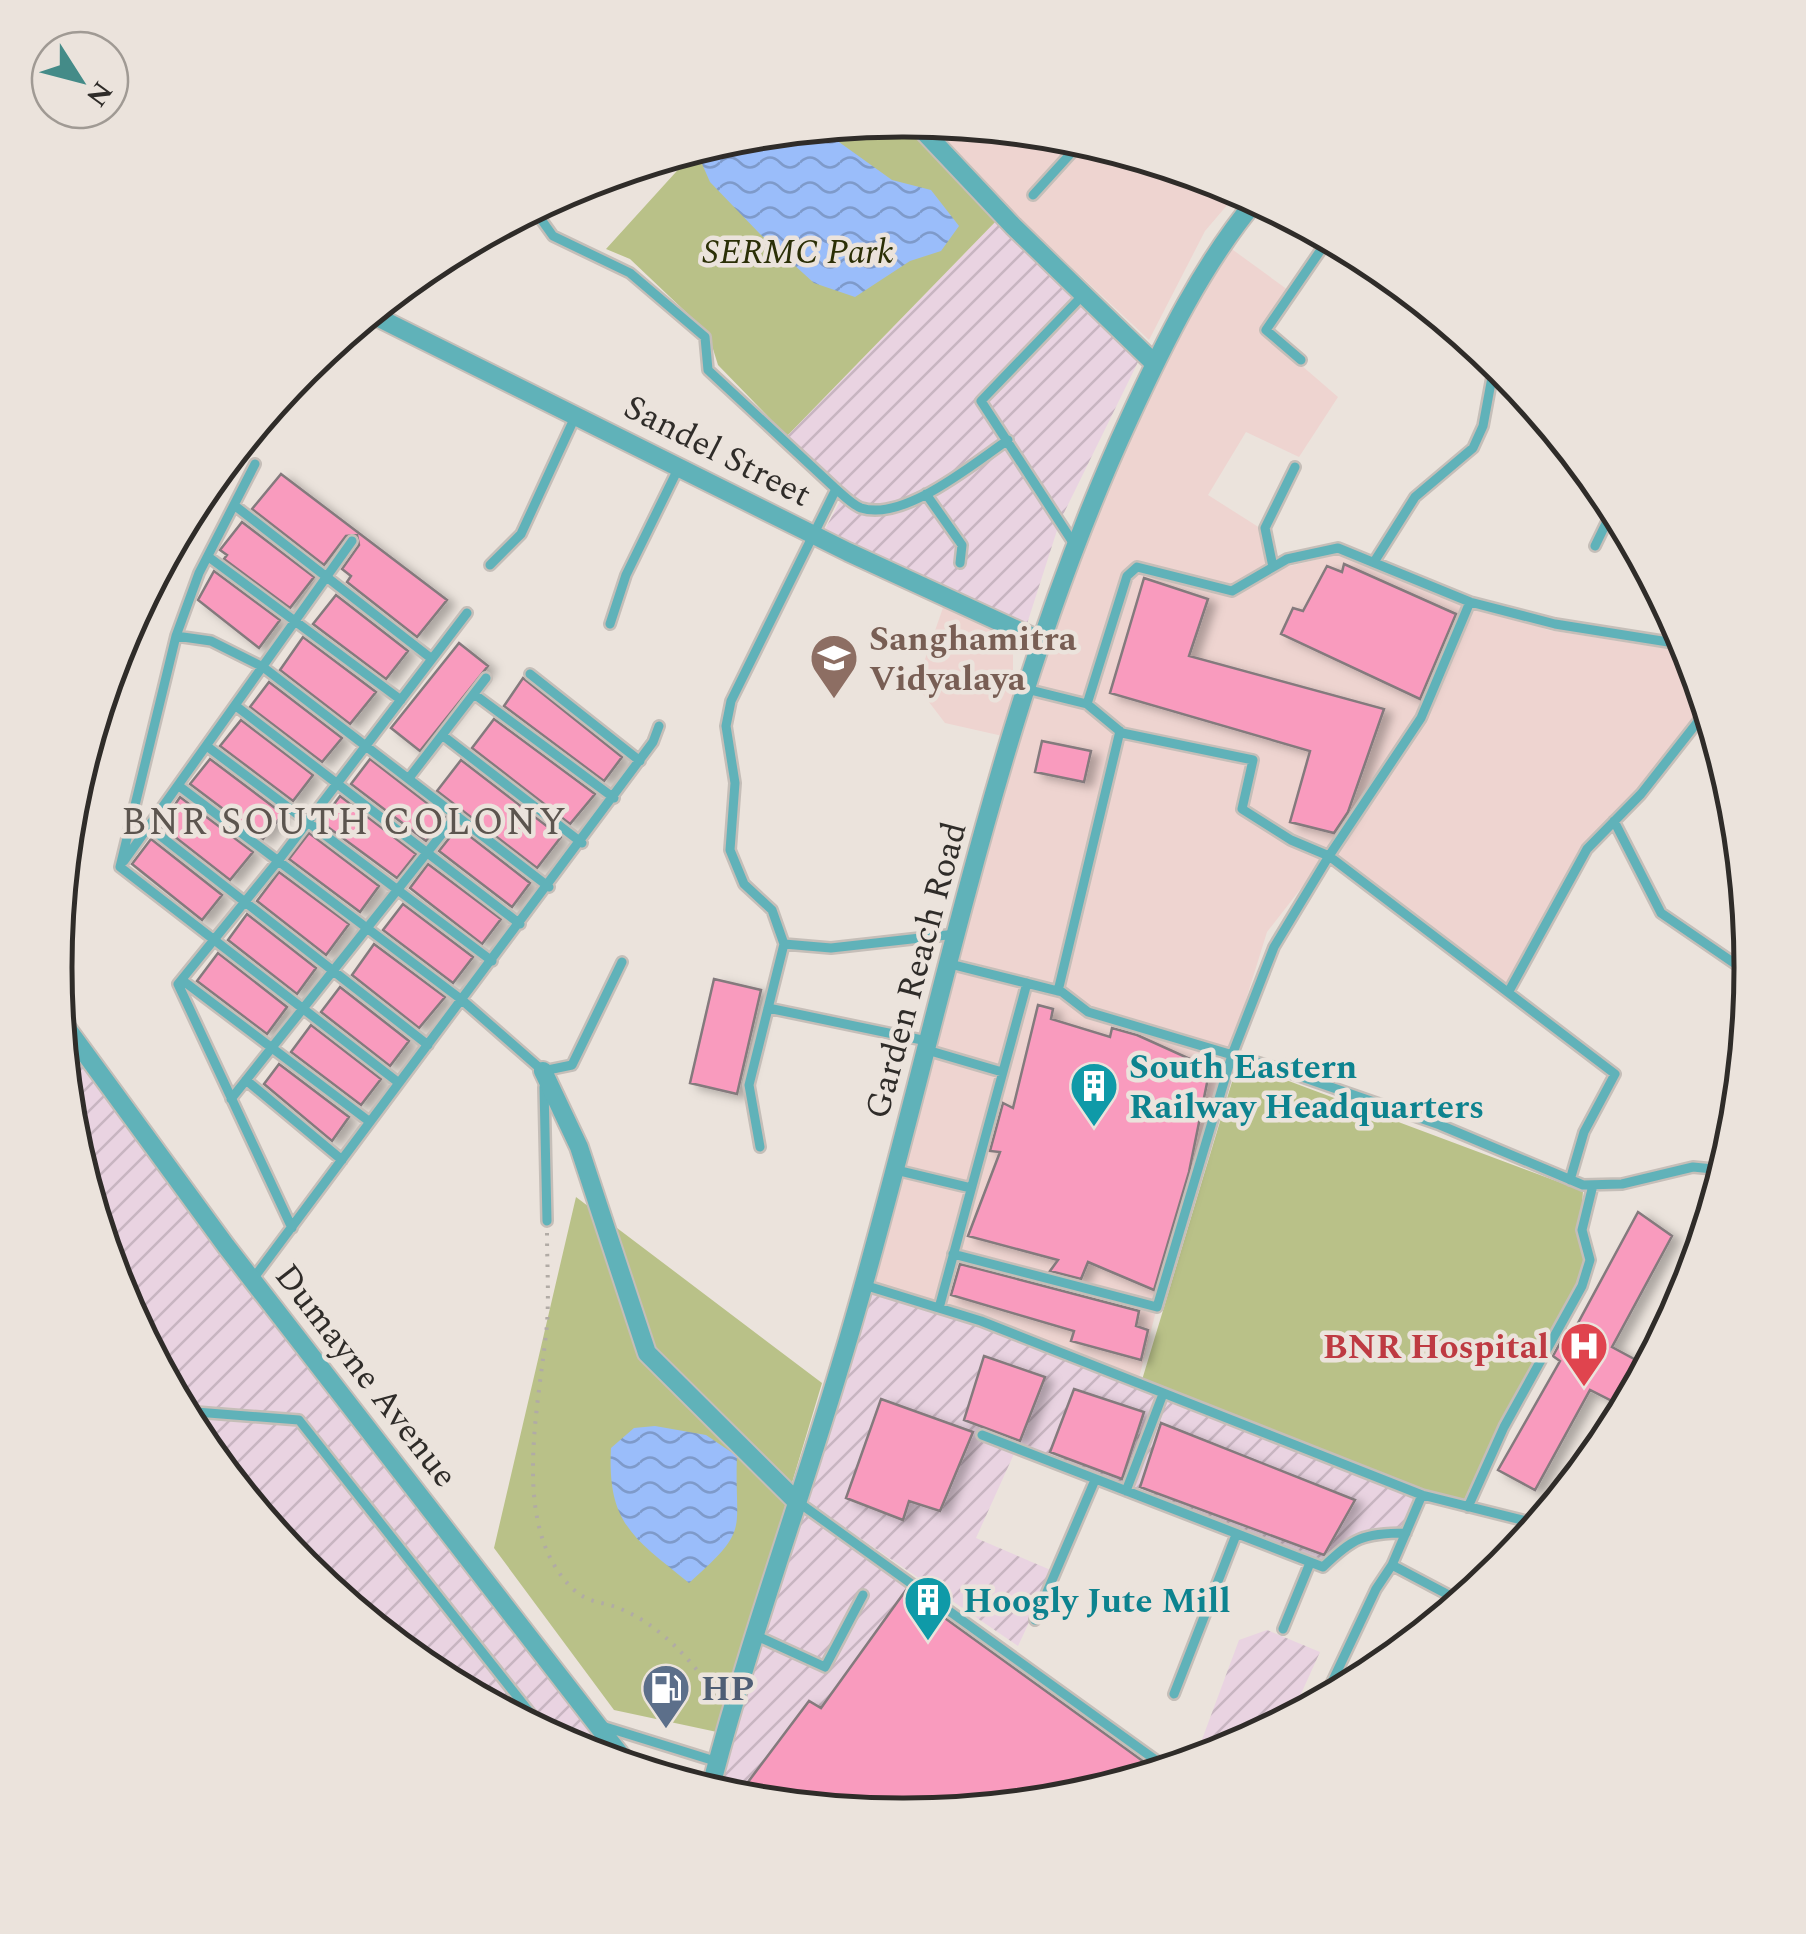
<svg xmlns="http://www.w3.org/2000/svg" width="1806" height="1934" font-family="Spectral,serif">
<defs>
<pattern id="industrial-furrows" width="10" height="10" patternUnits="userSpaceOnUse" patternTransform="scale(2.5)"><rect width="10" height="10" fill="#e9d3e1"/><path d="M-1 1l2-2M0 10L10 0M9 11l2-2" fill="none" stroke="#c8b5c1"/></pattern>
<pattern id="water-waves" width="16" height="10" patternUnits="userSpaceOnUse" patternTransform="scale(2.5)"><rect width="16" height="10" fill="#9abdfa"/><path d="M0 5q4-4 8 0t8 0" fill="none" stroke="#7e9aca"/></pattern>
<filter id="shadow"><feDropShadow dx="8" dy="4.5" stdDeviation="5" flood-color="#0004"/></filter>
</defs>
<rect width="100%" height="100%" fill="#ebe3dc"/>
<path fill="#eed4d0" d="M915,120L1069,135L1240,190L1205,231L1149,340Z
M1229,247L1288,290L1264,333L1338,397L1299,457L1246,432L1208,495L1260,528L1274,570L1339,554L1548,630L1689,652L1706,706L1630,800L1587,843L1510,986L1336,857L1323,860L1267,932L1231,1048L1092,1011L1065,988L956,958L1023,719L1092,513L1159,368Z
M945,602L1013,634V696L1007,737L945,723L916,685Z
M955,971L1061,996L1083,1014L1229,1058L1202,1153L1208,1158L1157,1307L1139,1378L984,1315L870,1282Z"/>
<path fill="url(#industrial-furrows)" d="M999,218L1139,360L1060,521L1026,627L823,533L846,490L787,436Z
M61,1031L620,1763L578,1750L431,1672L303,1566L198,1438L119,1291L71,1132Z
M867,1292L979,1326L1415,1498L1402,1527L1374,1528L1351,1536L1321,1563L1018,1445L976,1538L1053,1571L1018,1646L806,1501Z
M805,1505L1037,1667L1174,1767L1068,1799L902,1815L737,1799L717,1793Z
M1267,1630L1320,1652L1291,1716L1227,1751L1194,1761L1239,1640Z"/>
<path fill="#b9c188" d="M904,119L999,218L787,436L718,365L708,333L630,259L606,249L685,162L677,154L738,135Z
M1238,1062L1583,1191C1580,1223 1589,1254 1579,1284L1499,1425L1464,1500L1422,1491L1142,1380Z
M576,1197L822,1383L717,1732L614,1710L494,1548Z"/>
<path fill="url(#water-waves)" d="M818,127L892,180L931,190L959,226L941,251L910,261L855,297L814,283L760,234L710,182L695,148L738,135Z
M655,1426L706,1435L737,1456C734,1533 752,1527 689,1583C634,1538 607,1524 611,1448L634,1428Z"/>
<path fill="#f99bbe" stroke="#847a7d" stroke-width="2.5" filter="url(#shadow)" d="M281,474L447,600L417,637L347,582L351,576L342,569L359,545L357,535L346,536L324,565L252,509Z
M242,522L314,577L290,608L224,559L227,555L220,550Z
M1344,564L1456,614L1420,699L1281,634L1293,608L1303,611L1327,566L1342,572Z
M214,571L280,620L259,648L198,600Z
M1144,578L1208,599L1189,656L1384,709L1348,812L1334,833L1290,822L1310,751L1110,693Z
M336,595L408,651L386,679L313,624Z
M303,637L376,692L350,724L280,670Z
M459,643L488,666L420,751L391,728Z
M523,678L622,757L604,781L504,706Z
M269,682L342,738L322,762L250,707Z
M494,719L595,794L570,824L472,748Z
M241,720L313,775L293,801L220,746Z
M1042,741L1091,751L1084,782L1035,772Z
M210,759L283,814L263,839L190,784Z
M370,759L445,817L426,841L351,784Z
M461,760L561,837L537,868L437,791Z
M340,796L416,854L397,878L321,822Z
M180,797L253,852L230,880L161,826Z
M458,827L530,883L512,907L439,851Z
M309,833L379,886L360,912L289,859Z
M151,839L222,895L202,920L132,864Z
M428,864L501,919L482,944L410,888Z
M279,872L349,924L326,955L257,901Z
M403,904L473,957L453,983L383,930Z
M247,914L316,968L297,994L228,940Z
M374,944L445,997L419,1028L352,975Z
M218,953L287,1007L267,1034L197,981Z
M714,979L761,990L737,1094L690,1083Z
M340,987L409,1041L390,1066L321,1012Z
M1038,1005L1053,1009L1051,1019L1110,1037L1112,1028L1137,1035L1210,1068L1189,1172L1154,1290L1088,1262L1081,1279L1050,1271L1058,1260L968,1236L1000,1152L990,1151L1003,1103L1013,1108Z
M311,1025L381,1079L361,1105L291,1052Z
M279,1064L349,1117L332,1141L264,1084Z
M1638,1212L1672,1236L1612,1347L1647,1366L1624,1407L1590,1390L1535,1490L1498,1470L1560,1361L1553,1356L1567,1330L1572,1334Z
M960,1264L1139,1311L1136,1326L1148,1330L1141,1360L1071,1341L1074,1331L951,1295Z
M984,1356L1045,1377L1020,1441L964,1420Z
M1074,1389L1144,1412L1122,1479L1050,1452Z
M881,1399L973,1432L940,1511L909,1501L903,1520L846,1498Z
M1161,1423L1355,1500L1324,1555L1140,1487Z
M906,1590L1158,1772L1068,1799L902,1815L736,1798L809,1701L821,1708Z"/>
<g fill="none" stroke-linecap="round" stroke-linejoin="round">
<g stroke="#c5beb8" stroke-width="14">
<path id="lane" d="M1223,182L1251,207
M1033,195L1083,140
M533,208L553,236L630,273L705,337L708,370L836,489L731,701L726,726L735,783L730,850L744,884L772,910L784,944L749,1085L760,1147
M1301,360L1266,330L1329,238
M836,489C843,495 853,505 861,508C904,522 974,463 1008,440
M926,494L962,545L960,563
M234,505L432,659
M1074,544L981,401L1083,295
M1595,546L1614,507
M210,558L401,700
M1374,562L1415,497L1473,448L1483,426L1495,361
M490,565L521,534L575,417
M1273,567L1265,528L1295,467
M1470,602L1421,718L1329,856L1615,1074L1584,1132L1570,1180
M610,624L626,575L679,467
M176,636L211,641L263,667L549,887
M530,674L640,761
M474,694L614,798
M1087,704L1127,576L1137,567L1232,591L1287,559L1338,548L1470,602L1555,624L1687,645
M236,706L520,924
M442,735L582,843
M208,747L492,961
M409,778L486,678
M179,786L462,1000L543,1071
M1614,821L1661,913L1750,974
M149,827L428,1045
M124,861L352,541
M120,867L176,636L199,573L255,464
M120,867L399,1083
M784,944L831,948L956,934
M950,964L1062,992L1088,1012L1276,1068L1440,1125L1583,1185L1622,1184L1693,1167L1723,1170
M182,980L370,1122
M1058,991L1120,731
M1509,991L1587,849L1641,794L1707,710
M768,1008L927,1041
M927,1050L1002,1072
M543,1071L572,1065L622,962
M246,1080L342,1160
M544,1087L547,1221
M231,1099L457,815
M896,1170L971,1188
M292,1228L178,984L278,861L467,613
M953,1254L1157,1307L1232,1055L1274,947L1329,856L1291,840L1242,809L1253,760L1122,733L1087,704L1026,689
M253,1279L653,742L659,726
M864,1285L981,1321L1422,1495L1538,1524
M939,1308L1027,983
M183,1411L299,1420L546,1733
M982,1435L1323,1567C1353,1538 1363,1533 1406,1533
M1126,1491L1163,1394
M798,1502L1168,1769
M1468,1507L1504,1427L1582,1286L1590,1260L1582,1230L1593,1185
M1392,1565L1460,1601
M1035,1620L1095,1480
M1283,1629L1310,1563
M757,1636L825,1667L863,1595
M1174,1694L1236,1535
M1324,1699L1376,1589L1392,1565L1422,1495
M602,1726L718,1762"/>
</g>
<g stroke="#c5beb8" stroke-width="22">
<path id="street" d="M913,120L1013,226L1155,364
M369,313L848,552L1039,640
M60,1019L226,1246L629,1766
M543,1071L579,1147L647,1353L796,1501
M710,1790C751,1631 809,1477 854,1319C941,1018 997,704 1129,419C1164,343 1203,263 1257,199"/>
</g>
<path stroke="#b1aba5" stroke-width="4" stroke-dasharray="2.5 8" stroke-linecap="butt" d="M547,1233C547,1263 549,1294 547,1324C540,1403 508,1527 573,1589C589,1604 602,1601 621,1609C661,1626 691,1660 716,1695"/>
<use href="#lane" stroke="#60b2b9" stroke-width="9"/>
<use href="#street" stroke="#60b2b9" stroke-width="18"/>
</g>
<defs>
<g id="school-pin" transform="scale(2.5)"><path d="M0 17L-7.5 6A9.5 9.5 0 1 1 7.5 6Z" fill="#8d6e63" stroke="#ebe3dc"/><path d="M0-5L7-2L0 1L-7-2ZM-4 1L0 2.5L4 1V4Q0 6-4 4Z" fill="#fff"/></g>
<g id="building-pin" transform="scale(2.5)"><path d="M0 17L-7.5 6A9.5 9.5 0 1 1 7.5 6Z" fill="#0f9aa8" stroke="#ebe3dc"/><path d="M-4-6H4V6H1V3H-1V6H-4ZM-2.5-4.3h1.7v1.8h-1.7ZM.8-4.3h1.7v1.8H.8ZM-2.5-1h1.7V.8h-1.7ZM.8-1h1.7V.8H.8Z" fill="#fff"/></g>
<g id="hospital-pin" transform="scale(2.5)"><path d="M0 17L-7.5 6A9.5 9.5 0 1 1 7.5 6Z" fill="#e0444e" stroke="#ebe3dc"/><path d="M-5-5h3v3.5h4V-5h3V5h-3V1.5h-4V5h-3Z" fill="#fff"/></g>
<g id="fuel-pin" transform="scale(2.5)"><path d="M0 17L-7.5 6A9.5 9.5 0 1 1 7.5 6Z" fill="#5c6f8a" stroke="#ebe3dc"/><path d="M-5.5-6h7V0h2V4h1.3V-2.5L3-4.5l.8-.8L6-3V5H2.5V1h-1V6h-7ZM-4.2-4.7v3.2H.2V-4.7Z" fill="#fff"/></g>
</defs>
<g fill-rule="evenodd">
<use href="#school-pin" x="834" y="658"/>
<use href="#building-pin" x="1094" y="1086"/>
<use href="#hospital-pin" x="1584" y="1346"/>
<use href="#building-pin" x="928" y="1600"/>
<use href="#fuel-pin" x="666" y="1688"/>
</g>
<g text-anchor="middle" stroke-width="9" stroke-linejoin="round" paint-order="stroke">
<g font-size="35" font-style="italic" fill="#2b2f06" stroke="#ebe3dc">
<text x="798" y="263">SERMC Park</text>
</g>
<g font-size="35" fill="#2f2c29" stroke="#ebe3dc">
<text transform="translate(718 450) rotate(27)" y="12">Sandel Street</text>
<text transform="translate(915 970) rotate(-75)" y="12">Garden Reach Road</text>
<text transform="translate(367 1375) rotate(52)" y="12">Dumayne Avenue</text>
</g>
<g font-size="35" font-weight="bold" fill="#785e54" stroke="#ebe3dc" text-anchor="start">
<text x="869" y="650">Sanghamitra<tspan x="869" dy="40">Vidyalaya</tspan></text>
</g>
<g font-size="35" font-weight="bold" fill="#0d838f" stroke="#ebe3dc" text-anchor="start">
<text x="1129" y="1078">South Eastern<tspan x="1129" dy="40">Railway Headquarters</tspan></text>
<text x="963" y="1612">Hoogly Jute Mill</text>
</g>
<g font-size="35" font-weight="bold" fill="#be3a42" stroke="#ebe3dc" text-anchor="end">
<text x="1549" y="1358">BNR Hospital</text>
</g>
<g font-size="35" font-weight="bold" fill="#4e5e75" stroke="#ebe3dc" text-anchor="start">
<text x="701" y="1700">HP</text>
</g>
<g font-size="38" letter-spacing="2.5" fill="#5c554f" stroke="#ebe3dc">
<text x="345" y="834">BNR SOUTH COLONY</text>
</g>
</g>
<path d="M0 0H1806V1934H0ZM902 137H904A830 830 0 0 1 1734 967V968A830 830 0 0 1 904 1798H902A830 830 0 0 1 72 968V967A830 830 0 0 1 902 137Z" fill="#ebe3dc" fill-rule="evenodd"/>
<path fill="none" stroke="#2f2c29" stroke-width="5" d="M902 137H904A830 830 0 0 1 1734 967V968A830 830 0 0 1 904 1798H902A830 830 0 0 1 72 968V967A830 830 0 0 1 902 137Z"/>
<g transform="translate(80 80) rotate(126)"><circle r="48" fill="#ebe3dc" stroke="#a09a94" stroke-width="2.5"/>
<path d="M0-8L18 38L0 25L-18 38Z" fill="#448b88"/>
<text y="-15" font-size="28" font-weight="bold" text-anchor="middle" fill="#2f2c29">N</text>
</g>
</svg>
